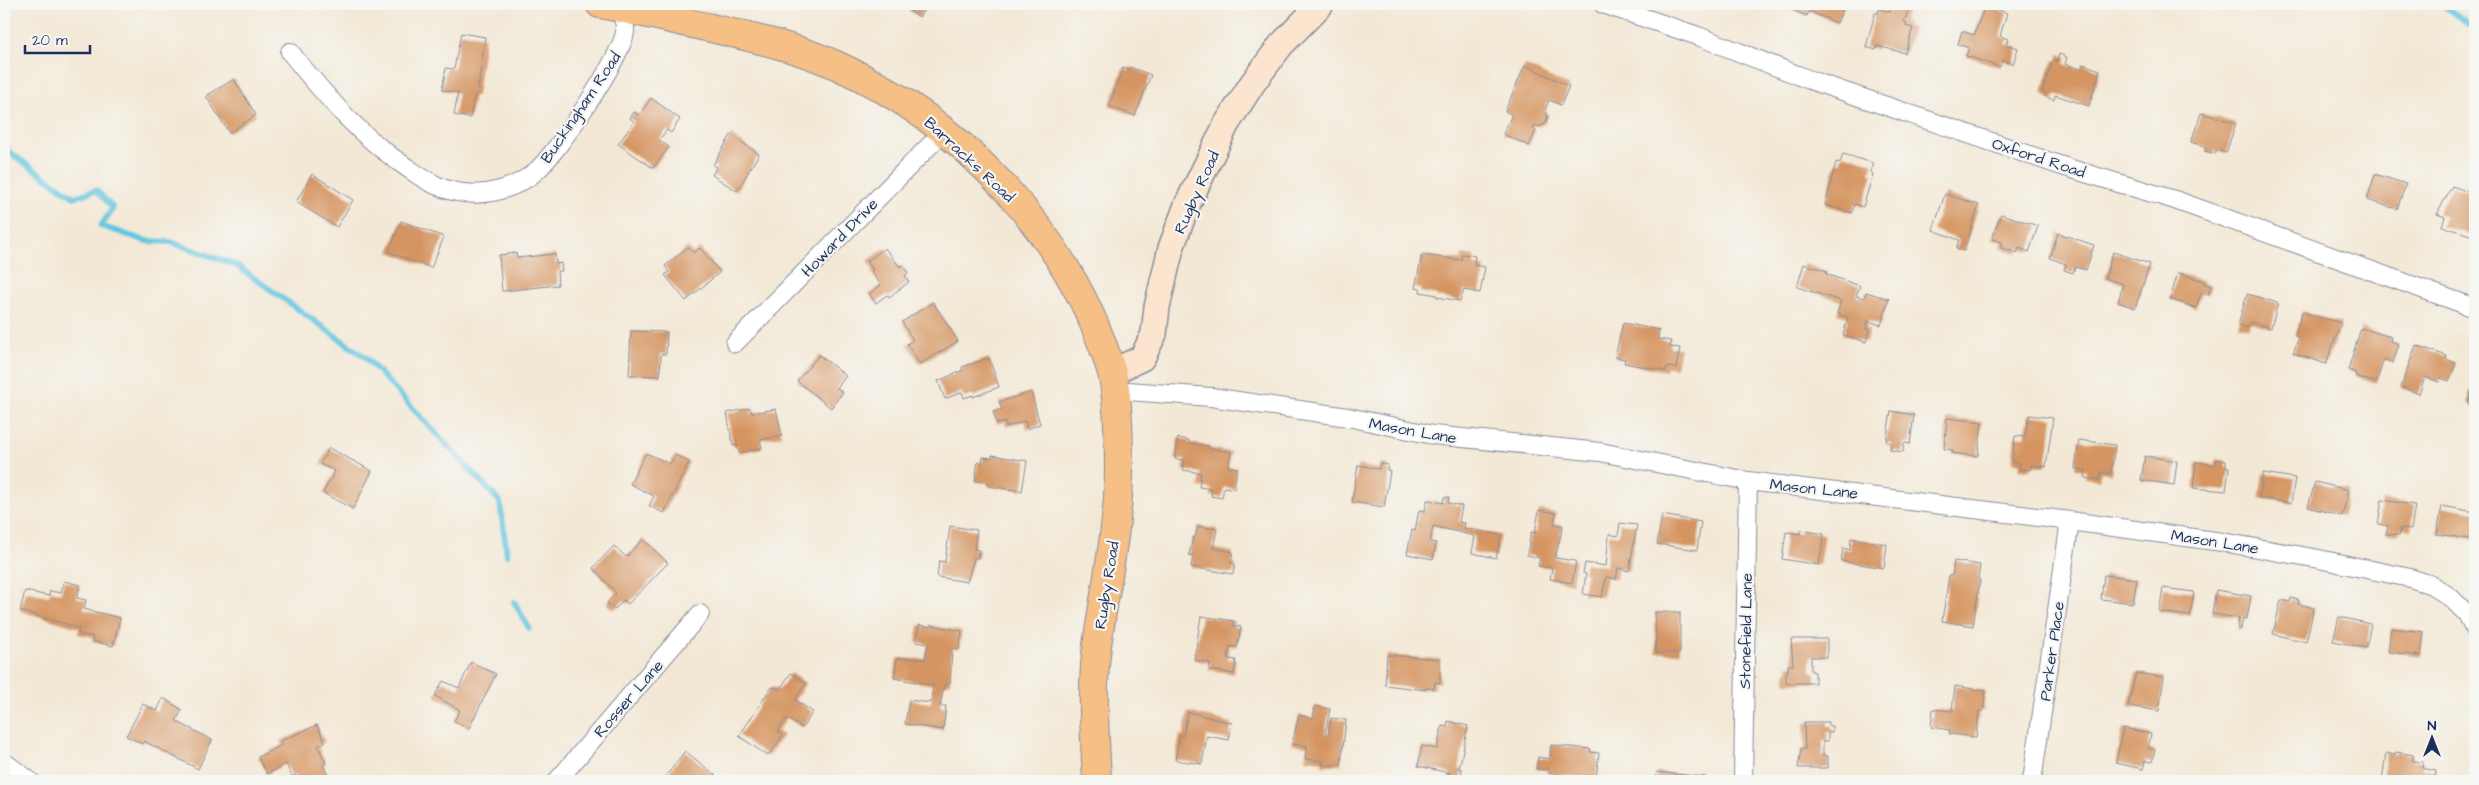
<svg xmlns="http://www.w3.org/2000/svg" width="2479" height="785" font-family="'Architects Daughter',sans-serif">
<rect width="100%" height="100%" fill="#f6f6f2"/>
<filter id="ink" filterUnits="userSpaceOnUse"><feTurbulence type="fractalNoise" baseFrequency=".02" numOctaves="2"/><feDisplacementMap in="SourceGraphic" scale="10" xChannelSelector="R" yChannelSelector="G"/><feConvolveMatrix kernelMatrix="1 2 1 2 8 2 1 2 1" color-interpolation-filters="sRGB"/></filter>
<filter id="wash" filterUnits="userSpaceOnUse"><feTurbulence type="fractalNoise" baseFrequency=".0096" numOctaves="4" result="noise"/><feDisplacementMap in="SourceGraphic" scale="20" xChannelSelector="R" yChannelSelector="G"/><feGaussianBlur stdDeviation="1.12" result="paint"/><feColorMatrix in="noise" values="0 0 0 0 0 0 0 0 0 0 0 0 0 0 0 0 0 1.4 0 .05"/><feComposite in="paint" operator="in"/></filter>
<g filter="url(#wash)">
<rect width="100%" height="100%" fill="#f3e8d5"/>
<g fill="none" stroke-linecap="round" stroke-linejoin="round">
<path stroke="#61c5df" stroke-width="6" d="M2441,4L2475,28
M4,145L9,152L74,197L96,190L113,208L101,226L146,241L171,242L236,265L365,357L500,502L507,555
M514,602L529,628"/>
</g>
<g id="blocks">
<path fill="#d59562" d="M899,4H928L919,17Z
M1176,4H1188L1183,9Z
M1789,4H1845L1837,23L1809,11L1807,16L1788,8Z
M1893,4L1909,8L1904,22L1907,23L1906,26L1913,28L1905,53L1877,46L1876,50L1866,47L1875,13H1878L1879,9L1890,12Z
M1985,5L2007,13L2000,36L2008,39L2006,44L2018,48L2013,64L2002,60L2000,67L1966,56L1969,48L1958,44L1962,31L1974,35Z
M461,33L485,37L477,96H474L470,118L454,115L458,93L442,90L446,68L454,69Z
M2059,54L2067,57L2065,64L2081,69L2083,64L2100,70L2089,106L2055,95L2054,100L2044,96L2045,93L2042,92L2053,60L2057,61Z
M1525,65L1569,86L1561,105L1549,100L1545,110L1548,116L1545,124L1538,127L1534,125L1532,128L1536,130L1529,146L1503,134L1512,115L1505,111Z
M1130,67L1151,75L1135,116L1109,106L1123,68L1129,70Z
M234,79L256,115L229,133L206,96Z
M651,98L680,119L671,133L667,130L659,140L669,147L653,168L618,144L634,122L630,118L634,112L639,115Z
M2201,113L2236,123L2226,153L2216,150L2215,154L2205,151L2207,147L2191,142Z
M731,135L759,154L737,191L712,175L717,167L713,165Z
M1843,154L1873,163L1870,172L1873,174L1863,207L1855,204L1852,213L1825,205L1836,162L1840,163Z
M312,174L353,200L337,227L296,202Z
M2375,174L2406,184L2397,209L2367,200Z
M2452,186L2475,194V230L2473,236L2442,226L2445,217L2437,214Z
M1945,194L1979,205L1964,251L1956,249L1959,240L1933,230Z
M2001,214L2038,226L2029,252L2019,248L2017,253L2001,248L2002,242L1992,239Z
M401,221L444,237L431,268L389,252Z
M2058,233L2094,245L2086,270L2075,267L2073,273L2064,270L2066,264L2050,258Z
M688,247L693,253L700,248L720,272L686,301L665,275L669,272L665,266Z
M885,248L900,267L902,265L908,273L905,276L909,282L889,297L887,295L876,303L869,294L881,285L871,272L873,270L867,261Z
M2113,252L2150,264L2135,308L2118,302L2123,284L2105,278Z
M516,253L517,258L555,254L556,264L561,263L562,271H557L558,285L502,291L499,255Z
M1462,254L1475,256L1474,265L1485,267L1480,293L1464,290L1460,301L1437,297V295L1420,292L1421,289L1415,288L1422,255L1461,260Z
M1804,264L1827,271L1826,274L1860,286L1856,296L1864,298L1866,292L1889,299L1881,325L1868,321L1866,329L1869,330L1866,342L1843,335L1848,317L1837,314L1841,301L1797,287Z
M2178,273L2204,281L2203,283L2211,286L2208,295L2201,293L2196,308L2170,299Z
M2247,294L2278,303L2271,328L2250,322L2248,328L2238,325Z
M933,302L958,341L920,364L907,344L913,340L902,322Z
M2302,312L2341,323L2326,364L2293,353L2299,337L2295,336Z
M1623,323L1659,330L1658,339L1671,341L1670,347L1680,348L1676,368L1667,367L1666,371L1624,363L1625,359L1615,357Z
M2361,328L2391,337L2390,341L2399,344L2393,363L2384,359L2376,383L2355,376L2356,373L2348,370Z
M631,331L667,332L666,354H661L660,376L629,375Z
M2416,345L2447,356L2446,359L2456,363L2449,381L2440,378L2439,382L2425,377L2419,394L2401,387Z
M819,355L846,376L837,388L843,392L831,408L797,381Z
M989,358L999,387L973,397V395L964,398L962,392L945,399L938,381L963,370L962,367Z
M2471,391L2475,393V406L2468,404Z
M1031,392L1040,424L1027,429L1025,421L1006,427L1005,422L997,424L993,412L1002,409L999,402Z
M750,408L752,413L776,409L782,436L760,440L762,448L739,453L737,445L733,446L727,413Z
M1891,411L1914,415L1910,444L1904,443L1903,452L1890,450L1891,443L1886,442Z
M2029,415L2053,418L2046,467L2031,465L2030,470L2019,469L2020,463L2012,462L2015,436L2025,437Z
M1947,418L1982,422L1978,456L1952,453L1953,450L1944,449Z
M1178,438L1189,440V443L1209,446L1208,448L1231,452L1228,467L1237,468L1234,489L1224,487L1222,498L1211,496L1212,489L1199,487L1201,473L1183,470L1185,460L1175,459Z
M2079,440L2115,445L2111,474L2101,472L2099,480L2085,478L2086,470L2075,469Z
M329,448L372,471L353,509L323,493L335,471L320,464Z
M646,453L670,464L675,455L689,462L664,513L649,506L654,496L630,484Z
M992,455L1027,461L1022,491L988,486V483L975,481L978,462L982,463L983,457L992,458Z
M2145,456L2177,461L2174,485L2141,480Z
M2216,459L2226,461V467H2229L2226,491L2193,488L2196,462L2215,465Z
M1380,463L1388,465L1387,470L1390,471L1384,507L1352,502L1358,465L1379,469Z
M2263,473L2295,478L2291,503L2259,498Z
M2315,482L2349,490L2342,516L2308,507Z
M1444,497H1449L1448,503L1462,506L1459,522L1465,523L1464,528L1501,535L1496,558L1472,553L1475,536L1433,526L1430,542L1436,543L1433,559L1407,554L1412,530L1415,531L1419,510L1425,511L1427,500L1443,503Z
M2382,500L2415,505L2411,530L2401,528L2399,535L2386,534L2388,526L2378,524Z
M2442,506L2475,512V540L2437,534Z
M1539,510L1556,513L1554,524L1563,526L1555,558L1576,561L1572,583L1550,579L1552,568L1538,566L1540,558L1527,555L1531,532L1535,533Z
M1662,515L1701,522L1697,550L1657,544Z
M1620,523L1637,525L1629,571L1618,568L1616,579L1606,577L1602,597L1583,594L1586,574L1583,573L1585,563L1606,566L1609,534L1618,536Z
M950,526L977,530L974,549L979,550L978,558H974L967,582L937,577L939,561L945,562Z
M1198,526L1217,529L1213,548L1233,552L1231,563L1235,564L1233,574L1191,567L1193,556L1189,555L1193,537L1195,538Z
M1801,530L1824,534L1819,565L1782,559L1786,532L1800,534Z
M1851,538L1887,544L1884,568L1841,561L1843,548L1850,550Z
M643,539L668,563L628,604L624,600L614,610L607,603L616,593L593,568L614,546L626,557Z
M1954,561L1980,565L1978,579L1980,580L1973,626L1942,621L1949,575L1952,576Z
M2104,575L2137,579L2133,603L2101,599Z
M64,581L80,585L77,598L86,600L84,609L120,618L113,646L92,641L93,637L78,634L79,628L20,611L25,591L49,596L50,591L61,593Z
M2163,588L2194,592L2190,616L2159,612Z
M2216,590L2251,596L2247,619L2243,618L2241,629H2238L2239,618L2212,614Z
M2291,598L2299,600L2298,604L2314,608L2306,642L2273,634L2281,600L2290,602Z
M1655,612H1680V653H1656Z
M1201,616L1234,621L1233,626L1241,627L1237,647L1230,646L1228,659L1236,660L1234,674L1209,670L1210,663L1194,660Z
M2339,617L2371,624L2366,648L2333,641Z
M919,625L930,627V625L962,631L959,649L952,648L950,683L944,685L940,706H946L943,730L905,724L909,700L931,703L933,685L894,678L897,658L925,659L928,644L916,642Z
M2391,628L2424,632L2421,656L2388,652Z
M1791,639H1827V657H1811V671L1815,672V683H1786V671H1788V665H1793Z
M1387,655L1440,659V683L1435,682L1434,689L1426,688L1425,690L1385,685Z
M471,662L496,674L469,728L454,721L460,710L435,696L443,681L459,688Z
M791,673L806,683L795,700L813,712L802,728L787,718L778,731L783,735L768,756L739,736L770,689L773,687L779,690Z
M2136,673L2164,677L2159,711L2128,706Z
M1955,686L1986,691L1983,711H1979L1976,737L1949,734L1950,730L1931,727L1933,709L1952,711Z
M163,698L182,710L176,721L212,740L198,769L144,741L143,744L126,736L143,704L157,711Z
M1315,706L1330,709L1325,734L1328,735L1331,718L1346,720L1341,765H1322L1323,761L1305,759L1307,746L1292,744L1299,715L1313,718Z
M1188,712L1232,723L1229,740L1207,736L1202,764L1175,760L1180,735L1183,736Z
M1448,721L1468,726L1459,769H1462L1460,781H1448L1450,773L1418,766L1422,746L1437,749L1442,726L1447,727Z
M1804,722H1828V726H1832V732H1828V741H1823V756H1828V768H1798L1801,749H1805Z
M317,725L325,742L318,746L326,763L323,765L331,781H298L295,775L292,777L286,764L267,774L258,757L282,745L280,741Z
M2123,728L2151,734L2148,748L2155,750L2152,762L2145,761L2143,769L2116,763Z
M1551,745L1591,749L1590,752L1599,753L1596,779L1548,773V770L1536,769L1538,757L1550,759Z
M685,751L715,775L710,781H668L664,779Z
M2396,752L2413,755V761L2423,762L2422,768L2436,771L2435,781H2382L2386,753L2395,755Z
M1657,772L1706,777V781H1656Z"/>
</g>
</g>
<g filter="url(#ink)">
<use href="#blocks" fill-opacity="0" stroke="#878c9a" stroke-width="1"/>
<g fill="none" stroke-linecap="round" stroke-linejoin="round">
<g stroke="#878c9a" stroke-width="20">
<path id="street" d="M1603,4L1698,36L1810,80L2065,167L2175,200L2475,308
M290,52C328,99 361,138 412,171C428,182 444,191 464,193C489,196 516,188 535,172C555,156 622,57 625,32C626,22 621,12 617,4
M735,343L944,131
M1114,390L1211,397L1348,417L1433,435L1600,452L1748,481L2070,521L2222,542L2314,558L2410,578L2432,585L2451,598L2467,614L2475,629
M4,762L30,781
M557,781L700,614
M1743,781L1748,481
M2032,781L2070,521"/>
</g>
<g stroke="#878c9a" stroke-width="28">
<path id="secondary" d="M1112,372L1142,358L1154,334L1157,307L1171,248L1187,205L1226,125L1252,84L1281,45L1321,4"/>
</g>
<g stroke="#878c9a" stroke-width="30">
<path id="primary" d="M600,4C637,11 674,20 711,28C753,38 796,47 836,65C962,121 1071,238 1111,370C1118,391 1119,445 1119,468C1119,527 1105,587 1097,646C1091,690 1095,736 1097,781"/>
</g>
<use href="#street" stroke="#fff" stroke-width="18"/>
<use href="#secondary" stroke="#fbe5cf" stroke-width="25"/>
<use href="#primary" stroke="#f5bf86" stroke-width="28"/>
</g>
</g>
<g text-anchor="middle" stroke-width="4.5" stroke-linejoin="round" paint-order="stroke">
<g font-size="16" fill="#1b2f5e" stroke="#f6f6f2">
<text transform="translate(580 107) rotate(-56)" y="6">Buckingham Road</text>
<text transform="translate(2039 157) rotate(18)" y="6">Oxford Road</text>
<text transform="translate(970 159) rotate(43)" y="6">Barracks Road</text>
<text transform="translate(1196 192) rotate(-66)" y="6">Rugby Road</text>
<text transform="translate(839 237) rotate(-46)" y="6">Howard Drive</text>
<text transform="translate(1413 430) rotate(10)" y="6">Mason Lane</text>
<text transform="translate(1814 488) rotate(6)" y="6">Mason Lane</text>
<text transform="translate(2215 541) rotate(9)" y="6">Mason Lane</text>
<text transform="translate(1106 585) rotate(-81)" y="6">Rugby Road</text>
<text transform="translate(1745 631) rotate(-89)" y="6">Stonefield Lane</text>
<text transform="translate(2051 651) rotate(-82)" y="6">Parker Place</text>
<text transform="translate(628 698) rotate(-49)" y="6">Rosser Lane</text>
</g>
</g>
<rect width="2479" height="785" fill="none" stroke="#f6f6f2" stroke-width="20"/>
<g transform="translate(2432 738)" stroke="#f6f6f2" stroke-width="4" paint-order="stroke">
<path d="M0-4L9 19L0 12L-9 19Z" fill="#1b2f5e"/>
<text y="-8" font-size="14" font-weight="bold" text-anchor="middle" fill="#1b2f5e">N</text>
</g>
<path d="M25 45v8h65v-8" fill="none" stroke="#1b2f5e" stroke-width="2.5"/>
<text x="32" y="45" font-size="15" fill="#1b2f5e" stroke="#f6f6f2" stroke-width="4" paint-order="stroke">20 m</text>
</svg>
